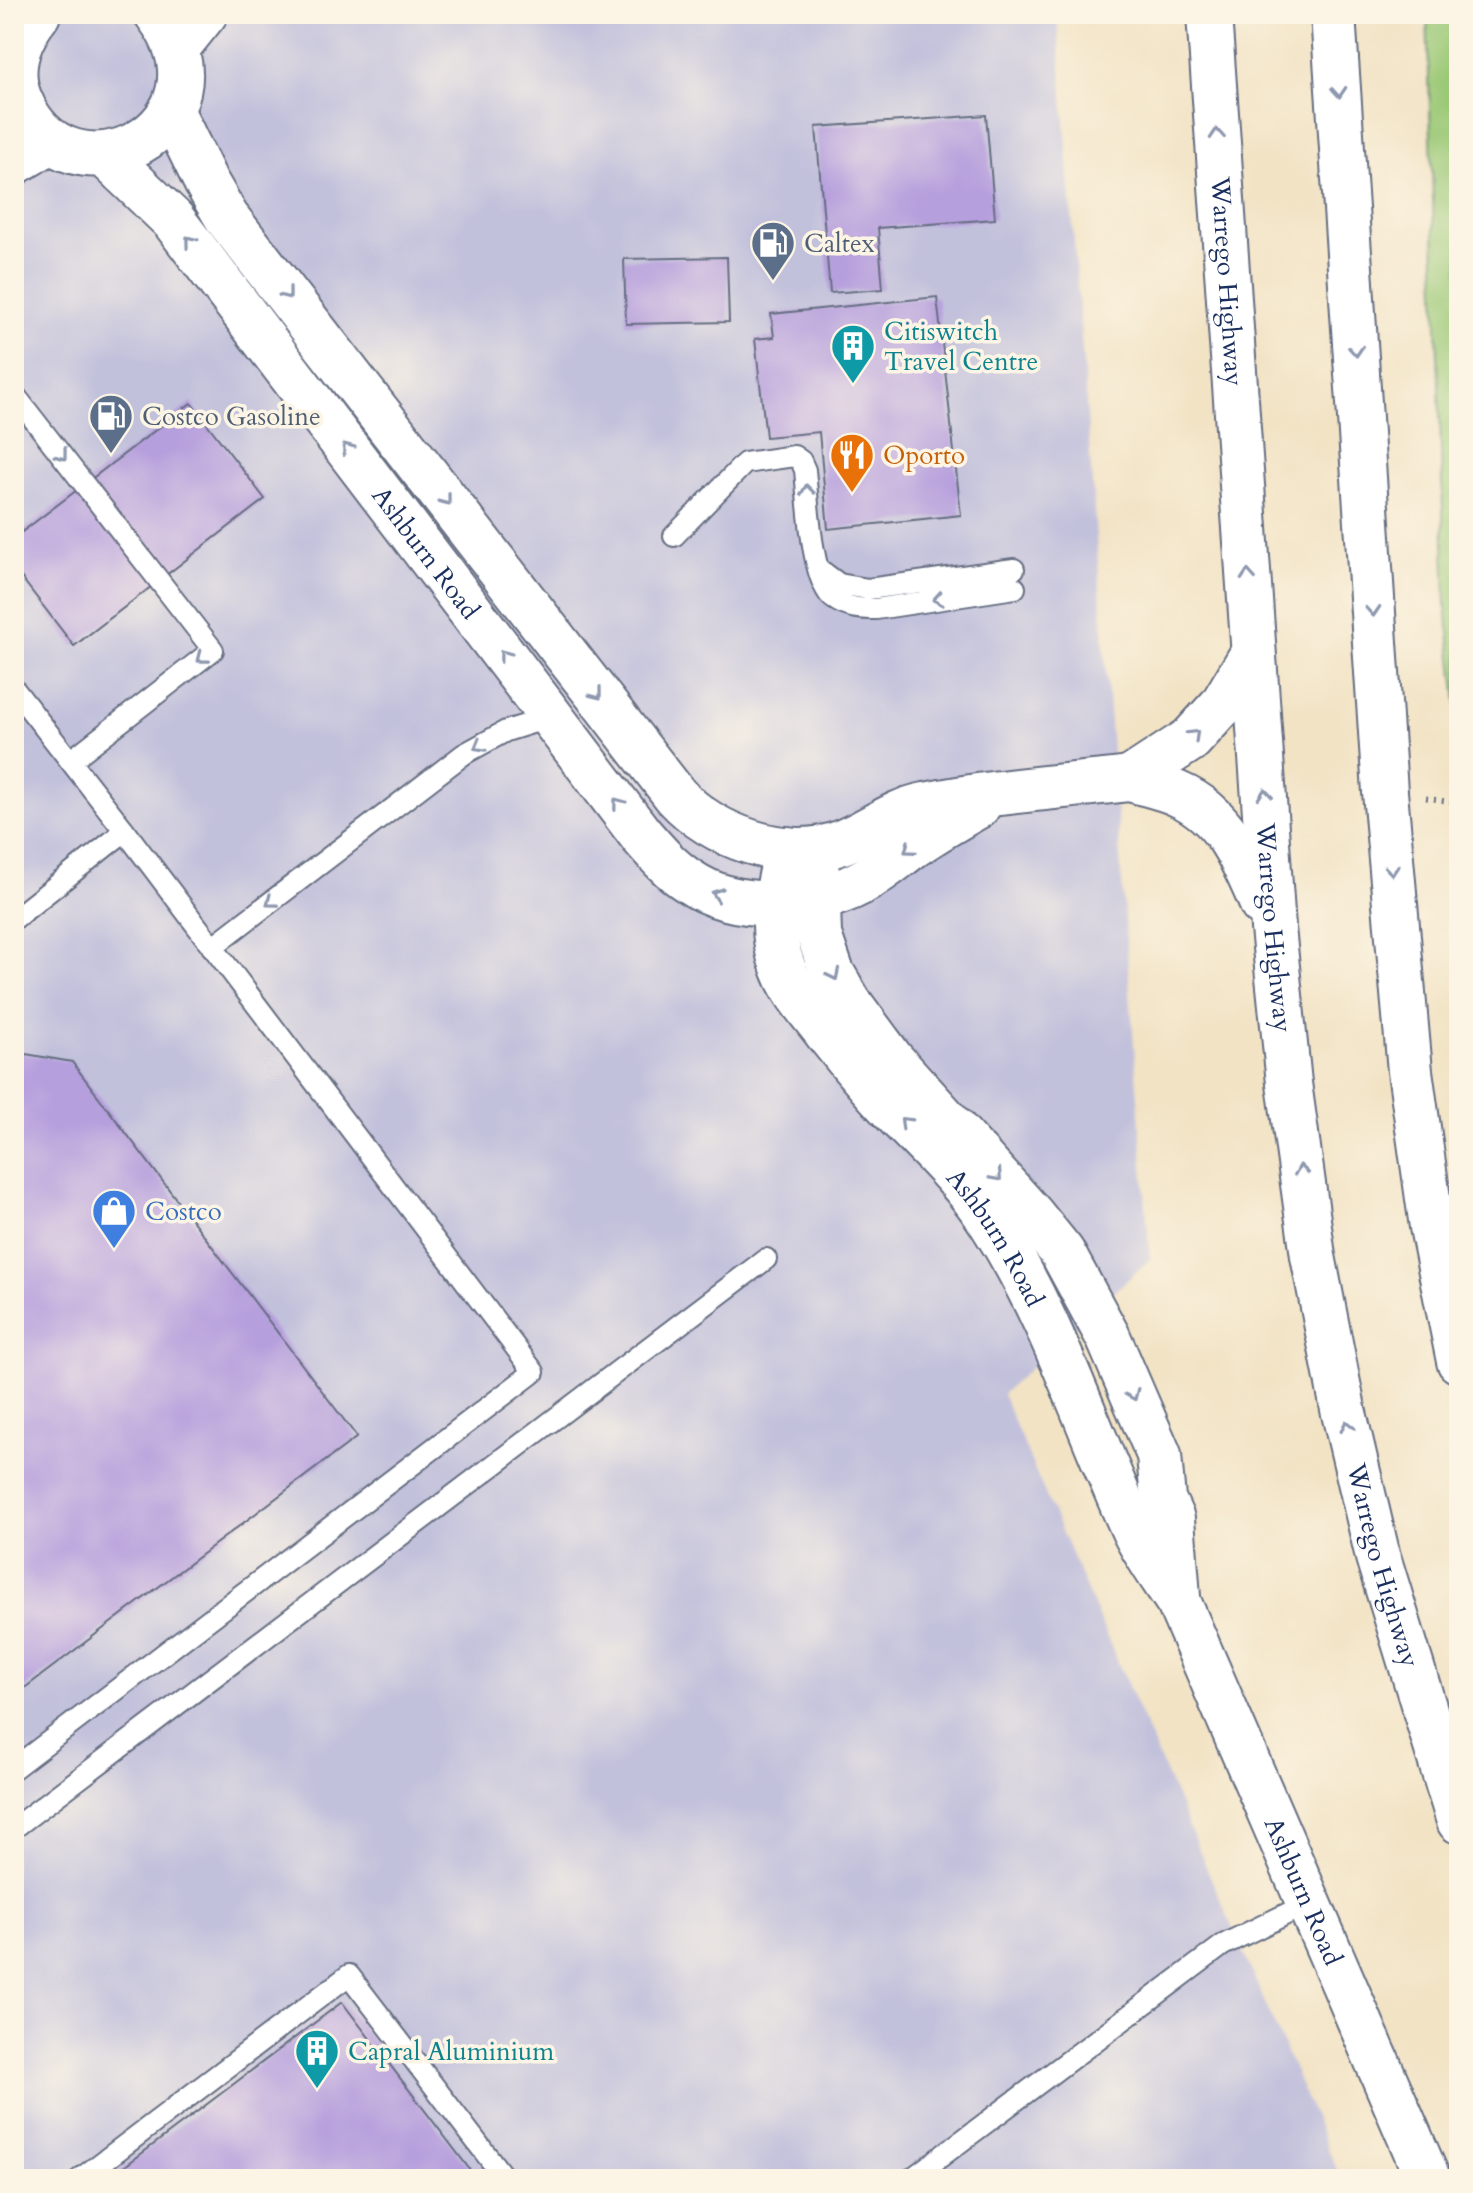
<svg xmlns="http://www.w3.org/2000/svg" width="1473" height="2193" font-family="Cardo,serif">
<rect width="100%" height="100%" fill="#fcf5e5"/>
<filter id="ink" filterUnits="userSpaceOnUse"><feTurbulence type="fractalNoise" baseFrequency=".0125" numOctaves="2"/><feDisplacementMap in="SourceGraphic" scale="16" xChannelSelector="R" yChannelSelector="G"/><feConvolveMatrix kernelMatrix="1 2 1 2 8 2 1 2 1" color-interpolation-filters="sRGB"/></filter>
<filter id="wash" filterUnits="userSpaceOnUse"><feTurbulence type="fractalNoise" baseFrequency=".006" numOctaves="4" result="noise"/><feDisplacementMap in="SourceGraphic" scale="32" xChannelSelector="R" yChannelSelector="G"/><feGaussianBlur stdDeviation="1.8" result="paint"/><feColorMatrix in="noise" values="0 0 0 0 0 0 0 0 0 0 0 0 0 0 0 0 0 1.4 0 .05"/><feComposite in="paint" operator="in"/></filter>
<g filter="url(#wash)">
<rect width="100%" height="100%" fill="#f2e3c5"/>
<path fill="#c2c1dc" d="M14,14H1057L1150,1259L1002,1394L1341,2179H14Z"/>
<path fill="#9cc977" stroke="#5c7c6a" stroke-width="2" d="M1427,14H1459V718L1446,608Z"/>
<g id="blocks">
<path fill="#b69fdd" d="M986,115L995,219L878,228L883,289L830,293L816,127Z
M727,257L729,322L626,324L624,259Z
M937,297L961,515L828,529L819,432L766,437L755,339L774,337L771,314Z
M191,403L265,499L74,646L14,568V538Z
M14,1052L72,1062L357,1437L14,1696Z
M342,2002L477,2179H108Z"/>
</g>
</g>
<g filter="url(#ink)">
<use href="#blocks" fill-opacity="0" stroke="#666e82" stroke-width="2"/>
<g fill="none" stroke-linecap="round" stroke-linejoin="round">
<g stroke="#666e82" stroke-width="24">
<path id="lane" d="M14,394L213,650L70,761
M674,536L745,463L794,456L801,461L805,470C808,499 811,583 834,599C847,608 860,609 876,609L1015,588
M820,570L839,584L868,589L1014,569
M14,689L125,831L534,1372L14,1768
M14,919L125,831
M212,947L464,754L506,731L551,717
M14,1828L766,1259
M80,2179L349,1975L505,2179
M911,2179L1223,1945L1309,1903"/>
</g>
<g stroke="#666e82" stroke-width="44">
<path id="street" d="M178,50L207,14
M14,165L53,142"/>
</g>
<g stroke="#666e82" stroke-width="48">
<g id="secondary">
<path d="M38,14C19,38 7,69 20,100C69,217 242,125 157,14"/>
<path d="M171,110L206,182L227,218L676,796C713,836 783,862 837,844C867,834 892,811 925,805C992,791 1062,787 1130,779"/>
<path id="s1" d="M105,155L173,220L641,835C656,852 670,869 689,881C735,913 813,908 860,883C878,874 894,860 910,848C932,832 955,819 978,806"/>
<path id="s2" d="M787,849C778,889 767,927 783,967C792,992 811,1012 826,1032C849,1061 872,1089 897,1115C931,1150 966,1183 992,1224C1054,1320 1087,1429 1134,1531C1146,1556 1164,1580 1179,1603L1428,2179"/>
<path d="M817,872L819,935L832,973L849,1002L892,1060L1032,1215L1062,1252L1108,1337L1159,1455L1163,1499L1172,1519L1178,1597"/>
</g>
</g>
<g stroke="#666e82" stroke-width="48">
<g id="highway">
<path id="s3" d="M1209,14L1273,928L1289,1083L1313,1256L1343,1409L1378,1557L1459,1821"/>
<path d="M1333,14L1385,792L1410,1071L1432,1227L1459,1361"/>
<path d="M1130,779C1146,784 1163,787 1178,794C1225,814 1243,860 1262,904"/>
<path d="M1130,779L1191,739L1222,705L1253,653"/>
</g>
</g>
<path stroke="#666e82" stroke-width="5" stroke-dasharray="2 6" stroke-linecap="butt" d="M1454,14L1459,115
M1426,798L1459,803"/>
<use href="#lane" stroke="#fff" stroke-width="20"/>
<use href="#street" stroke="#fff" stroke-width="40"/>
<use href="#secondary" stroke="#fff" stroke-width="44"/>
<use href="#highway" stroke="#fff" stroke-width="44"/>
</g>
<defs><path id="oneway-chevron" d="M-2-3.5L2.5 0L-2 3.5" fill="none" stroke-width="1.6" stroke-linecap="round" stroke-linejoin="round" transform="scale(2)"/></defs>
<g stroke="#8d97ae">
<use href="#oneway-chevron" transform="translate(1339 92) rotate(86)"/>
<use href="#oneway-chevron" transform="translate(1217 134) rotate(-94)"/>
<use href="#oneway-chevron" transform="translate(190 241) rotate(-129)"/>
<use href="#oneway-chevron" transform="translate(287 294) rotate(52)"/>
<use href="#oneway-chevron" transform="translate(1356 351) rotate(86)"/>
<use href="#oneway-chevron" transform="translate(347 448) rotate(-127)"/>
<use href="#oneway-chevron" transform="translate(62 455) rotate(52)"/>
<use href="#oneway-chevron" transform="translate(807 490) rotate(-97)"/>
<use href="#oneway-chevron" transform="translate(446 500) rotate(52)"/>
<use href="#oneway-chevron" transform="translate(1248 575) rotate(-94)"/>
<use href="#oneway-chevron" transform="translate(938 599) rotate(171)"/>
<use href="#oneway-chevron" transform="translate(1373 611) rotate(86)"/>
<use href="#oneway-chevron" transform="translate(504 655) rotate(-127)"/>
<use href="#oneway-chevron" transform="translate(202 658) rotate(142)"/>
<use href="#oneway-chevron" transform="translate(597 694) rotate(52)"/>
<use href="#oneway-chevron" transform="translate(1194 735) rotate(-44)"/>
<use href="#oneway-chevron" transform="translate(479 746) rotate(150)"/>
<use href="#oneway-chevron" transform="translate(1265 794) rotate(-95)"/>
<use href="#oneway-chevron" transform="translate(618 803) rotate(-127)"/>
<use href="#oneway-chevron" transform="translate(909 849) rotate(144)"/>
<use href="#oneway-chevron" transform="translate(1392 870) rotate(85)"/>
<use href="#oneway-chevron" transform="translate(717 894) rotate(-160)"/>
<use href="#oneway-chevron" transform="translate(271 902) rotate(143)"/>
<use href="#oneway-chevron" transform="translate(834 975) rotate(64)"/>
<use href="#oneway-chevron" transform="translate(905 1122) rotate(-135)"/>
<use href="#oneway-chevron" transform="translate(1301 1170) rotate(-98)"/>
<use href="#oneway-chevron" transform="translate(997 1176) rotate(48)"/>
<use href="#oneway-chevron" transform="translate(1133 1395) rotate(67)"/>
<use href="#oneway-chevron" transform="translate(1347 1426) rotate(-103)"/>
</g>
</g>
<defs>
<g id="fuel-pin" transform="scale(2.3)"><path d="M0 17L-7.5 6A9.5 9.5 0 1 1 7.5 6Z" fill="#5c6f8a" stroke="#fcf5e5"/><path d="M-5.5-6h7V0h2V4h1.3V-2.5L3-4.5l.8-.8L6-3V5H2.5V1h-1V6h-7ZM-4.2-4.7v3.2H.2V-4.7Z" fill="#fff"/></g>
<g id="building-pin" transform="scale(2.3)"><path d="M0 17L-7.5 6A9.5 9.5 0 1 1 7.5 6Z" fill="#0f9aa8" stroke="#fcf5e5"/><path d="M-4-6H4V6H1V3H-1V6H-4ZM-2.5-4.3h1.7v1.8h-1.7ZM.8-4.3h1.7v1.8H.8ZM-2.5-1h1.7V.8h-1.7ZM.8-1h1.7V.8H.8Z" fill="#fff"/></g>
<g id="restaurant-pin" transform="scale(2.3)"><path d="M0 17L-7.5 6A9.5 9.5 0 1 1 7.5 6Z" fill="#e8710a" stroke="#fcf5e5"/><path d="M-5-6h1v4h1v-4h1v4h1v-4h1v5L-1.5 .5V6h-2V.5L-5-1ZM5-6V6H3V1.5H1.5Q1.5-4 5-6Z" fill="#fff"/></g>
<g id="shop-pin" transform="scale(2.3)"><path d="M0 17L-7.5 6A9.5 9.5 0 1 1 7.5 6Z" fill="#3f7fe0" stroke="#fcf5e5"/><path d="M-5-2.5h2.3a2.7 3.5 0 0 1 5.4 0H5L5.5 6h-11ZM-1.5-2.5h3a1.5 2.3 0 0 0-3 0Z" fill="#fff"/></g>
</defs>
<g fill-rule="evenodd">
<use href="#fuel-pin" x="773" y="243"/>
<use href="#building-pin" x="853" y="346"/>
<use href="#fuel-pin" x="111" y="416"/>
<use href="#restaurant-pin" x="852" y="455"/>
<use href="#shop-pin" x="114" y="1211"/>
<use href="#building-pin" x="317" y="2051"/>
</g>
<g text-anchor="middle" stroke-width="7" stroke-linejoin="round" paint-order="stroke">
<g font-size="26" fill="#4e5e75" stroke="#fcf5e5" text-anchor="start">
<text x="804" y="252">Caltex</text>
<text x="142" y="425">Costco Gasoline</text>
</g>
<g font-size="26" fill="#1b2f5e" stroke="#fcf5e5">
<text dy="9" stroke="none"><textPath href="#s3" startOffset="268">Warrego Highway</textPath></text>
<text dy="9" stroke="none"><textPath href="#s1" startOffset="512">Ashburn Road</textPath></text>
<text dy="9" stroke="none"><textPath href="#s3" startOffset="916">Warrego Highway</textPath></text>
<text dy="9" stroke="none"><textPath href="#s2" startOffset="466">Ashburn Road</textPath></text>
<text dy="9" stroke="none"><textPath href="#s3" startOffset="1564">Warrego Highway</textPath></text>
<text dy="9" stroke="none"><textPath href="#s2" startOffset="1190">Ashburn Road</textPath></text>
</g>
<g font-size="26" fill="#0d838f" stroke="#fcf5e5" text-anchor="start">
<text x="884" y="340">Citiswitch<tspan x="884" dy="30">Travel Centre</tspan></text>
<text x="348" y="2060">Capral Aluminium</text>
</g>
<g font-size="26" fill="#c56008" stroke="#fcf5e5" text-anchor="start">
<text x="883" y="464">Oporto</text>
</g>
<g font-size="26" fill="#366cbe" stroke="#fcf5e5" text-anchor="start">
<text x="145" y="1220">Costco</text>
</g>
</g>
<rect width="1473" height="2193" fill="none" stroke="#fcf5e5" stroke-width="48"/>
</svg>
